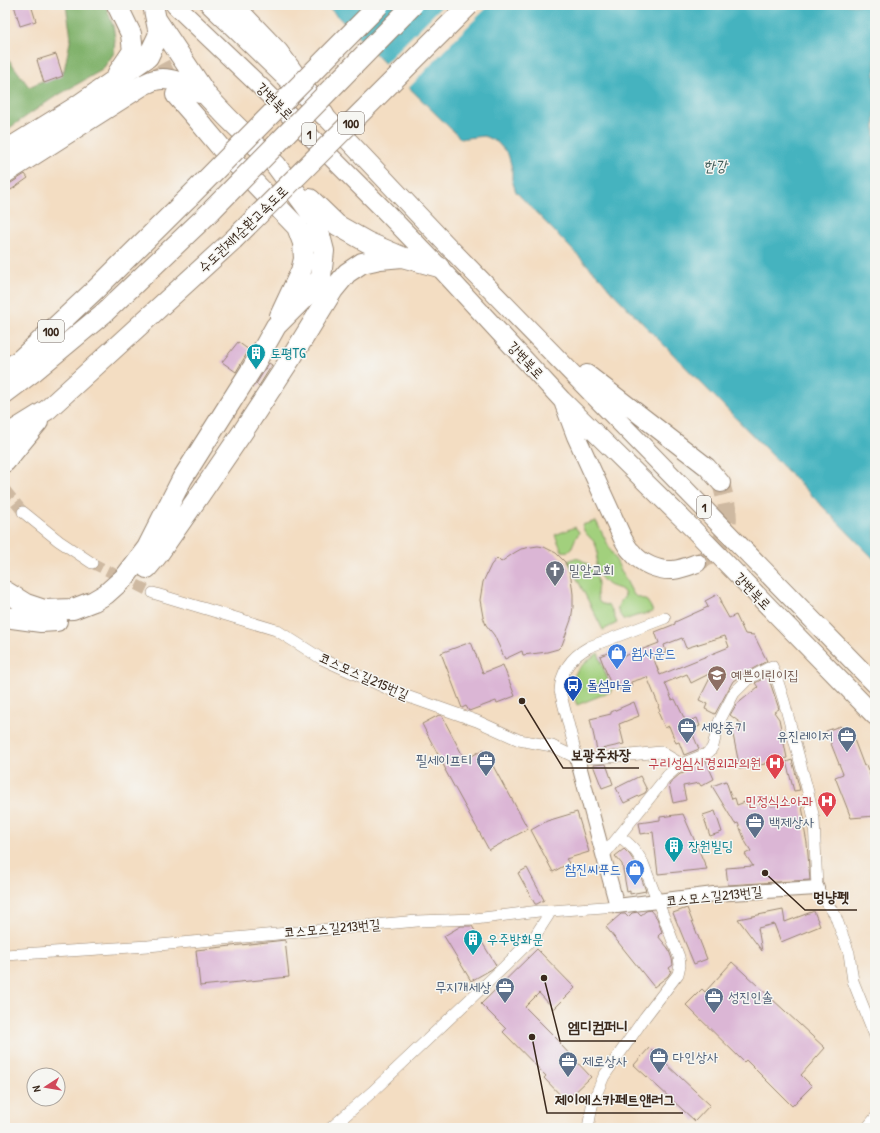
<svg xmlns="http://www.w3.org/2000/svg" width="880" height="1133" font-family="'Patrick Hand','Poor Story',sans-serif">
<rect width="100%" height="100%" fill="#f6f6f2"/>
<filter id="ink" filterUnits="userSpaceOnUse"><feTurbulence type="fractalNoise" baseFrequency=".025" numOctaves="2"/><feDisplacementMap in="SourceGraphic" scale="8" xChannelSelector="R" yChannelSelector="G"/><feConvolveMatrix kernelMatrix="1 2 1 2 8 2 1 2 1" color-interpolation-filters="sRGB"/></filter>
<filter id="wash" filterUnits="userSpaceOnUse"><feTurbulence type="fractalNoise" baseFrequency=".012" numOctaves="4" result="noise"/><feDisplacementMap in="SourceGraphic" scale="16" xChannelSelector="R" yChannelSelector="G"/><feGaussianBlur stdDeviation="0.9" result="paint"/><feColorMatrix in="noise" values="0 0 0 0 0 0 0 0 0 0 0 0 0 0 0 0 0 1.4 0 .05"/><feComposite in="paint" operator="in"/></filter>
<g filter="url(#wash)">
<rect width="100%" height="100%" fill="#f3ddc2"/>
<path fill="#a2d07d" stroke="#6e7d4e" d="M596,521L630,588L634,595L647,601L651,607L653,612L636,616L624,620C615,609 616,607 625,596C623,584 612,591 604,581C600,577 596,570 596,564C596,557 599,553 596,546C593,537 585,537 582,525Z
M575,527L579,532C578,536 575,538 574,542C571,548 572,553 562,551L555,535Z
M575,558C587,560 597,572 598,583C598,587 597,590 597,593C597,596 598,600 600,603L609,606L612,610L617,623L603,630L568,561Z
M598,653L612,691L577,705C575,699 572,693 572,687C571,671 587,661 598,653Z"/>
<path fill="#81b26c" stroke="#5e6e45" d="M66,5H104L107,9L113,26L115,38L114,53L102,70L53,98L5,131V60H9L29,87L64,71L71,37Z"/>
<path fill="#44b3bf" stroke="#406e6e" d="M326,5H875V560L610,290L603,281L516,192L512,180V168L508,154L497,142L484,136L466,138L461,139Z"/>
<path fill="#f3ddc2" d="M443,5H490L456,38L408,89L383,65Z"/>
<g id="blocks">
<path fill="#dbb6d5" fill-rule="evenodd" d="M14,5H31L36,21L20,26Z
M56,54L63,76L44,83L37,60Z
M25,174L28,178L11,190L7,184L11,183Z
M238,342L249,350L236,372L222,362Z
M269,363L272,365L259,386L256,384Z
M538,546L544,547L556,553L565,562L569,569L571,578L573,594V607L571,620L562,645L558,649L547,652L523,655L522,651L505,659L494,635L486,625L483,617L480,600L483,582L491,565L497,558L501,562L514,553L521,549L531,547Z
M718,594L722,602H720L729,618L736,615L745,634L754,635L767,661L745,673L733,681L715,714L705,709L707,704L699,700L713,672L691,683L687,674L665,683L672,700L675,699L686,722L697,718L700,726L691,730L699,749L684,755L679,742L676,743L669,726L665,728L658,712L660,711L658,707L659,706L647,677L631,682L632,687L621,690L618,682L611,685L600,656L610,652L609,650L619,647L622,657L659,643L655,632L675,624V622L708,607L705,601ZM725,636L729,647L660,675L653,657L666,653L664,645L682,638L686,648Z
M471,642L483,673L503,665L515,696L497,703L496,701L469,711L466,706L462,708L441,653Z
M768,676L779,709L774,712L779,719L787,758L765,763V764L740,769L732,730L746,727L730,715L736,705L758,687L755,683Z
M634,702L639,716L619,724L624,744L597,750L590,719L611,714V712Z
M439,715L442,716L465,760L484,749L506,790H507L528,829L489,850L445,770H446L422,724Z
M840,726L853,737L864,766L866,765L875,787V816L851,818L835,777L843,774L826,731Z
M792,760L800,790L794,791L786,762Z
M706,761L714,779L701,786L699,783L683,786L686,800L673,803L669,785L673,780L680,774L684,773V771L685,770Z
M606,764L613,784L602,788L593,765Z
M640,776L647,790L645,793L624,803L616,788Z
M726,781L732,799L735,798L737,805L745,802L746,804L748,803L749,805L758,801L760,805L770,801L771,806L801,802L805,822H803L807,843L810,880L728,885L726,868L753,866L745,854L751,851L746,843L738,823L735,824L712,786Z
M715,811L722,832L710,836L703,815Z
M577,812L589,852L566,859L569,863L553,872L531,830L547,821Z
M683,814L707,869L658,874L653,832L641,834L639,823L660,820V817Z
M624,849L630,855L637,866L646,891L630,894V891L627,892L622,864L615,856Z
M527,868L544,900L537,904H535L518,873Z
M687,908L707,959L694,964L673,913Z
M650,910L657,918L662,932L658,936L668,948L672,959L673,965L669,968L671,971L668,976L654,987L606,927L621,914H625L628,917L632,913L638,912L641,915L646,911Z
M783,910L785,922L814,911L820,926L781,942L774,924L758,928L762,951L738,919Z
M461,926H472L496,965L492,969L471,981L444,936Z
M285,940L289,977L200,986L196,950Z
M537,949L575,988L554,1009L539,993L525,1007L561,1043L560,1044L591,1077L566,1101L544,1078L546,1076L503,1032L506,1029L481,1004Z
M732,962L825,1048L801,1075L812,1086L792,1106L746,1060L744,1062L686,1005L702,989L705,992Z
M649,1048L710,1105L695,1121L634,1065Z"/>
</g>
</g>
<g filter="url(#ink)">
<use href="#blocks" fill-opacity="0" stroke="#978470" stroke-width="1"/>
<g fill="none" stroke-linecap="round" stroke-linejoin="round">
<path stroke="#ceb9a1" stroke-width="11" stroke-dasharray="11 5.5" stroke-linecap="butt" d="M5,490L23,512
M92,563L153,593"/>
<path stroke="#ceb9a1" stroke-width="18" stroke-dasharray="18 9" stroke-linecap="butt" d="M697,563C701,560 707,558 711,555C714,553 716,548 718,545C734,525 727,506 721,483"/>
<path stroke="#ceb9a1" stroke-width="20" stroke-dasharray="20 10" stroke-linecap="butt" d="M146,38L175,93"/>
<g stroke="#978470" stroke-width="12">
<path id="minor" d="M23,512L59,541L92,563
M153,593L276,630L300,645L322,659L395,692L477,721L519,740L552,746L577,758H598L661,752L681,764
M577,758L560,691C561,670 571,657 589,647L665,618
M603,856L668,775L681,764L706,754L710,751L713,746L719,722L734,693L748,679L772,666L777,679L784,701L808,792L814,819L817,888L835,915L849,953L853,981L875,1036
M5,955L148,946L417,921L475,919L539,911H551L617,906
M331,1128L372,1092L504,967L535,936L551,911
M588,1128L592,1106L598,1090L604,1076L645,1017L678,974L680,965L679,957L643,863C636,850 631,845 619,836
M867,1128L875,1118"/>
</g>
<g stroke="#978470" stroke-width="16">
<path id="tertiary" d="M577,758L617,906L714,894L817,888"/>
</g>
<g stroke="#978470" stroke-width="20">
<path id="trunk" d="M175,5L263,89L380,206L439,267L562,400L694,530L875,716
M210,5L324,115L445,243L875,684
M587,374L707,467L721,483
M564,404L576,436L623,539C626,544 628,549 632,552C641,564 659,571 673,570C682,569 689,566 697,563"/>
</g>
<g stroke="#978470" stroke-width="22">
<path id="motorway" d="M117,5L131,34L133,51L118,73
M233,5L278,52L324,115
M156,19L208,97L227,117L277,166
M176,95L197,119L223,150L297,227L303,243L304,259L301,271L280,316
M5,151L74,108L148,57L159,34L153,5
M5,173L143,85C147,83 151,81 155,80C170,76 186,85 200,93
M310,199L337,225L367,242L402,257L439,267
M5,371L21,359L96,289L189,197
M5,393L33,372L104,313L207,215
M5,436L47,410L233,240
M5,462L38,422
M147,568L157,556L199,496L244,430L293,355L333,290L347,273L362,263L380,259L402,257
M5,591L26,604L44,610L73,609L94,601L106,594L125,577L147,548L182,479L253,367L276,326L312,290L321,277L324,251L316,220L275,164
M5,617L41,622L57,621"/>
</g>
<use href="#minor" stroke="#fff" stroke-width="11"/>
<use href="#tertiary" stroke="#fff" stroke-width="14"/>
<use href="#trunk" stroke="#fff" stroke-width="18"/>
<use href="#motorway" stroke="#fff" stroke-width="20"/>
<g stroke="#978470" stroke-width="22" stroke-linecap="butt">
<path id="motorway-bridge" d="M189,197L379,5
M207,215L413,5
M233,240L469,5"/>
</g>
<use href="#motorway-bridge" stroke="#fff" stroke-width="20"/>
</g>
</g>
<defs>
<g id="building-pin" transform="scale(1)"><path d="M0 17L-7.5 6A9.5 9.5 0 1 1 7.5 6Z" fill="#0f9aa8" stroke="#f6f6f2"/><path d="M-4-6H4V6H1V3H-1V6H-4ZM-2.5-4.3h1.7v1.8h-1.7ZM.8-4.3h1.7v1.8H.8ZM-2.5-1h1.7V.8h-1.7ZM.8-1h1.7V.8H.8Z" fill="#fff"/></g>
<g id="church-pin" transform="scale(1)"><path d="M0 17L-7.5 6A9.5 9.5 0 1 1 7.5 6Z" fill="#6b7280" stroke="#f6f6f2"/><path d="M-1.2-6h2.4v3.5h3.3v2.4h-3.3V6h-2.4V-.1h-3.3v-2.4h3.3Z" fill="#fff"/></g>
<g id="shop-pin" transform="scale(1)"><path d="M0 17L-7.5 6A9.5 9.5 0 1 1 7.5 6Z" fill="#3f7fe0" stroke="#f6f6f2"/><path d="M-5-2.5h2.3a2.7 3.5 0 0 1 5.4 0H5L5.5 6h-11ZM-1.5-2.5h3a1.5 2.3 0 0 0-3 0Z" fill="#fff"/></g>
<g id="school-pin" transform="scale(1)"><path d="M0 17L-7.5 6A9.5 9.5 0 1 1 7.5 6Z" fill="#8d6e63" stroke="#f6f6f2"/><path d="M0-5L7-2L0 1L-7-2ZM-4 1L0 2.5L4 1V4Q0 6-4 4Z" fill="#fff"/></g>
<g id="bus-pin" transform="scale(1)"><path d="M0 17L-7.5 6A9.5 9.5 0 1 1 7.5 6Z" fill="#1a4fb4" stroke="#f6f6f2"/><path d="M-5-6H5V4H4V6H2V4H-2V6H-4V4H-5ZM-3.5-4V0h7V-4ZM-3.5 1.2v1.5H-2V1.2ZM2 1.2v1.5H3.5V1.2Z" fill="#fff"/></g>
<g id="office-pin" transform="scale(1)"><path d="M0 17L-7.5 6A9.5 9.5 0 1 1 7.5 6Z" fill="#5c6f8a" stroke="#f6f6f2"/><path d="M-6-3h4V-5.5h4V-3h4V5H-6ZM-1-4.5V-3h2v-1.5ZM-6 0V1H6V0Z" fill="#fff"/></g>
<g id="hospital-pin" transform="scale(1)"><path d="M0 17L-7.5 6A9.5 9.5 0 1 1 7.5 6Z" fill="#e0444e" stroke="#f6f6f2"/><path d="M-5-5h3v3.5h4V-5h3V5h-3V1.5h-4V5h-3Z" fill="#fff"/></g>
</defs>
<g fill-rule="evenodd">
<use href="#building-pin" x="256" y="353"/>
<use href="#church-pin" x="555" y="570"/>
<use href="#shop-pin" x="617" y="653"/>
<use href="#school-pin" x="717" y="675"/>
<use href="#bus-pin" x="573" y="685"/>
<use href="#office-pin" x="687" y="727"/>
<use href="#office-pin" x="847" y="736"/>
<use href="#office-pin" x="486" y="760"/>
<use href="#hospital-pin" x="775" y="763"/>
<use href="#hospital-pin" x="827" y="801"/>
<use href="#office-pin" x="755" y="822"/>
<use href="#building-pin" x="674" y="846"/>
<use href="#shop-pin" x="635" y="869"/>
<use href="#building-pin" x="473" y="939"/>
<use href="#office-pin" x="505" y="987"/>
<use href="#office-pin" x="714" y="997"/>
<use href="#office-pin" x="659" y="1057"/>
<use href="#office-pin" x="568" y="1061"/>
</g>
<g text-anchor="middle" stroke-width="3" stroke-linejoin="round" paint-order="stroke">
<g fill="#f6f6f2" stroke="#73675e" stroke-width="1">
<rect x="338" y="112" width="26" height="22" rx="3"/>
<rect x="302" y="123" width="14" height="22" rx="3"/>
<rect x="38" y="320" width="26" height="22" rx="3"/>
<rect x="697" y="496" width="14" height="22" rx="3"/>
</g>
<g font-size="13" font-weight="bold" fill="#3b2a1e">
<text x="351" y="128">100</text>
<text x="309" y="139">1</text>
<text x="51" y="336">100</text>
<text x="704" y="512">1</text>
</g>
<g font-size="14" fill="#3b2a1e" stroke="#f6f6f2">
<text transform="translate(275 101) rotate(45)" y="5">강변북로</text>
<text transform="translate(243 229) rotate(-44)" y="5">수도권제1순환고속도로</text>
<text transform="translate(526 360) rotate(47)" y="5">강변북로</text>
<text transform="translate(753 591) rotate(46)" y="5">강변북로</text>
<text transform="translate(364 676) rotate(24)" y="5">코스모스길215번길</text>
<text transform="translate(714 896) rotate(-6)" y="5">코스모스길213번길</text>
<text transform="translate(332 928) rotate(-5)" y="5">코스모스길213번길</text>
</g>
<g font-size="14" fill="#0d838f" stroke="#f6f6f2" text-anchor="start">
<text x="270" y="358">토평TG</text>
<text x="688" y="851">장원빌딩</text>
<text x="487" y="944">우주방화문</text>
</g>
<g font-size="14" fill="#5b616d" stroke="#f6f6f2" text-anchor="start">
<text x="569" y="575">밀알교회</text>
</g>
<g font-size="14" fill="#366cbe" stroke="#f6f6f2" text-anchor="start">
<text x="631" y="658">웜사운드</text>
<text x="621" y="874" text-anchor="end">참진씨푸드</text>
</g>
<g font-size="14" fill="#785e54" stroke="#f6f6f2" text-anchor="start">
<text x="731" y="680">예쁜이린이집</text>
</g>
<g font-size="14" fill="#164399" stroke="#f6f6f2" text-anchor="start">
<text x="587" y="690">돌섬마을</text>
</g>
<g font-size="14" fill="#4e5e75" stroke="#f6f6f2" text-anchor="start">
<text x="701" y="732">세앙중기</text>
<text x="833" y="741" text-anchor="end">유진레이저</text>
<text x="472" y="765" text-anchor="end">필세이프티</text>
<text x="769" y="827">백제상사</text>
<text x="491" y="992" text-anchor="end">무지개세상</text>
<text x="728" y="1002">성진인솔</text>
<text x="673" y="1062">다인상사</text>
<text x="582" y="1066">제로상사</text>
</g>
<g font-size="14" fill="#be3a42" stroke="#f6f6f2" text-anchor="end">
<text x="761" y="768">구리성심신경외과의원</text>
<text x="813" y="806">민정식소아과</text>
</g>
<g font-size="15" font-style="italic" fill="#3e5a56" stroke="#f6f6f2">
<text x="715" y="171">한강</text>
</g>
</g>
<path fill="none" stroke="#3b2a1e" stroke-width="1.5" d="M522 701L563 768H639M765 873L805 910H857M544 978L560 1041H636M532 1037L547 1113H683"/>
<g fill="#3b2a1e" stroke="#f6f6f2" stroke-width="1.5">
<circle cx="522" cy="701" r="4"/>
<circle cx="765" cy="873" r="4"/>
<circle cx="544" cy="978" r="4"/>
<circle cx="532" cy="1037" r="4"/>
</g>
<g font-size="15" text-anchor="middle" font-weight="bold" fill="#3b2a1e" stroke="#f6f6f2" stroke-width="3" stroke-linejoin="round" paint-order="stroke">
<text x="601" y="760">보광주차장</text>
<text x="831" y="902">멍냥펫</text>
<text x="598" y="1032">엠디컴퍼니</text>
<text x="615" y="1105">제이에스카페트앤러그</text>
</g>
<rect width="880" height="1133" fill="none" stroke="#f6f6f2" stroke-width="20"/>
<g transform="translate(46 1087) rotate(258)"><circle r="19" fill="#f6f6f2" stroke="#aba49d"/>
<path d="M0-3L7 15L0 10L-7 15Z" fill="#d1495b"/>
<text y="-6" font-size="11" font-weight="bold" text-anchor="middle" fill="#3b2a1e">N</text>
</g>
</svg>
